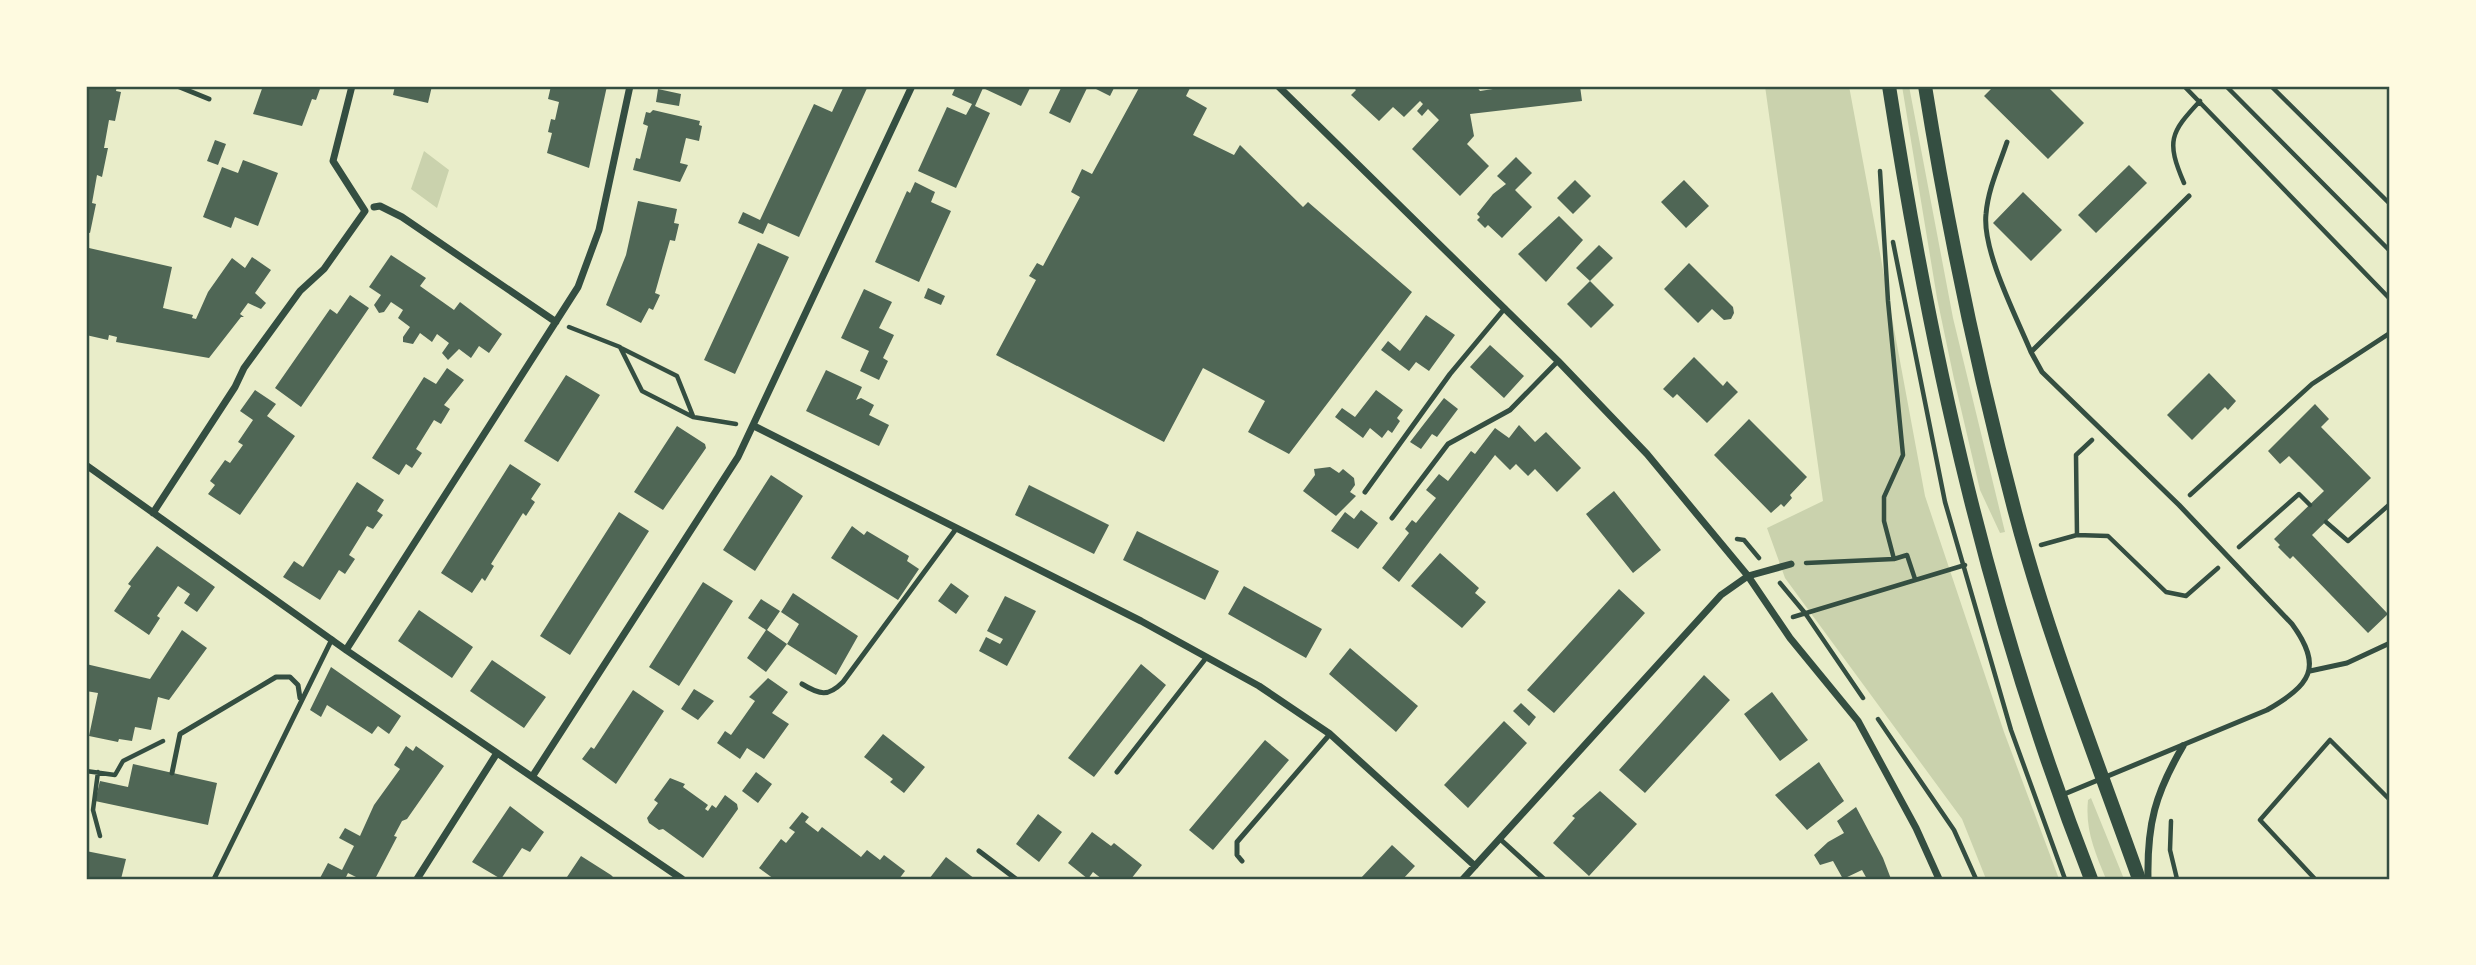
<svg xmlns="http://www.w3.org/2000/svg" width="2476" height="965" font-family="'Noto Sans',sans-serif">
<rect width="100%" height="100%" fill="#e9edc9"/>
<path fill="#cad2ad" d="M1765,86H1849L1925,496L2004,732L2059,879H1986L1962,819L1785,578L1767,528L1823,501Z
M1902,86H1909L1953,318L2005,532L2000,533L1980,490L1954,379L1937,298Z
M424,151L449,170L437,208L411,189Z
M2091,798L2124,879H2106C2095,852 2085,830 2088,800Z"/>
<path fill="#4f6655" d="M86,86H117L116,91L121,92L115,121L109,120L104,148H108L102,177L97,175L92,203L96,204L90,233L86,232Z
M263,86H321L316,100L312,99L302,126L253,114Z
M395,86H432L428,103L393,95Z
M551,86H607L589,168L547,153L552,133L548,132L551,119L555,120L559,102L548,99Z
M844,86H868L799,237L768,223L763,234L738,223L743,212L760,220L814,104L832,112Z
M956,86H1031L1021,106L983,88L975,106L990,113L956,188L918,171L947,107L966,115L972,104L952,95Z
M1062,86H1088L1070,123L1049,113Z
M1090,86H1115L1110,96Z
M1140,86L1190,88L1186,96L1207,108L1193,135L1234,155L1240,145L1303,207L1308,202L1412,292L1289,454L1248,432L1265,401L1203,368L1164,442L996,355L1036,280L1029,276L1037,263L1043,266L1080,197L1071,192L1082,169L1092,174Z
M1352,86H1476L1480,91L1512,86H1580L1582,101L1470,114L1474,136L1467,144L1489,166L1460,196L1412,149L1439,120L1428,109L1422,116L1417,111L1423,104L1420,101L1404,117L1393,107L1379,121L1351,95L1356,90Z
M1994,86H2047L2084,123L2048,159L1984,96Z
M658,89L681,94L679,106L656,102Z
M653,110L700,121L699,125L702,126L699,141L686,138L680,163L688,165L680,182L633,170L636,158L640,159L648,126L643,124L646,112L650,113Z
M215,140L226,144L218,165L207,161Z
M1516,157L1532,173L1515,190L1532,207L1502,238L1488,225L1485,228L1477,220L1480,217L1477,214L1493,194L1506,184L1497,176Z
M243,160L278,173L258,226L235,217L231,228L203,217L222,167L238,173Z
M2129,165L2147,183L2096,233L2078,215Z
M1575,180L1591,196L1573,214L1557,198Z
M1684,180L1709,206L1686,228L1661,202Z
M915,182L935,192L931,202L951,211L919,282L875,262L907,191L910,193Z
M2023,192L2062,230L2031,261L1993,223Z
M638,201L677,209L674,223L679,224L675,241L670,240L655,293L660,295L653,310L649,308L641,323L606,305L626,255Z
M1559,216L1583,240L1546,282L1518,254Z
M758,243L789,257L735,374L704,360Z
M1599,245L1613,258L1590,281L1576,268Z
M89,248L172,267L163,308L193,315L192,318L196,319L208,292L232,258L245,268L252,257L271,270L255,293L266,303L261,309L248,303L240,314L244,317H241L209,358L116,342L117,337L109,335L108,340L86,335V264Z
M391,255L426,278L420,286L454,310L460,302L502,334L489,353L479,346L471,358L459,349L448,360L442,353L449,343L437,334L432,342L420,333L413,344L403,342V337L410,327L398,318L403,310L391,302L384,312L379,313L374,305L381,295L369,287Z
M1689,263L1733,307L1734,313L1731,319L1724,320L1712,309L1698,323L1664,289Z
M1590,281L1614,305L1591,328L1567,304Z
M928,288L945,296L941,305L924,298Z
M864,289L892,302L879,328L894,335L883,358L888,361L879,380L860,371L869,351L841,338Z
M350,295L369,308L301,407L275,388L330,309L337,314Z
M1426,315L1455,335L1429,371L1416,362L1409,371L1381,350L1388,341L1400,351Z
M1490,345L1524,376L1504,398L1470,367Z
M1694,357L1723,386L1727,381L1738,392L1707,423L1677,394L1673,398L1663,389Z
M447,368L464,380L444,405L450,409L441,424L434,420L416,449L422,453L412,468L406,464L399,475L372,458L424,377L436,384Z
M826,370L862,387L856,400L861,398L874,405L869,415L889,425L879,446L806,411Z
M2209,373L2236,401L2228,410L2225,407L2192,440L2167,415Z
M566,375L600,395L558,462L524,441Z
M255,390L276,404L267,416L295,436L240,515L208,494L215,485L210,481L225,460L230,463L243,445L238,442L253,420L240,411Z
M1376,390L1403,410L1397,418L1400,421L1392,433L1388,430L1382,438L1370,428L1363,438L1335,417L1342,408L1355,417Z
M1444,398L1458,409L1437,437L1432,434L1421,449L1410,442Z
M2315,404L2329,419L2321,427L2371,478L2312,535L2388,614L2368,633L2293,556L2290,559L2278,547L2280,545L2274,539L2324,491L2289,456L2280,464L2268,451Z
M1749,419L1807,477L1790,495L1792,498L1784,507L1781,504L1771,513L1714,455Z
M1519,425L1535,442L1546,432L1581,468L1557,492L1535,469L1528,476L1516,464L1510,470L1495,455L1399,582L1382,568L1409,533L1405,529L1412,520L1416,523L1436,498L1426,490L1439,474L1448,481L1471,451L1475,454L1495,428L1509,438Z
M677,426L705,444L706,448L663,510L634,492Z
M510,464L541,484L531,499L535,502L526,516L523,513L491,564L494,566L485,581L482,578L472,593L441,573Z
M1330,467L1339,473L1343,469L1354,478L1355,485L1350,492L1356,496L1336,516L1303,491L1315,475L1314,469Z
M771,475L803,496L755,571L723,550Z
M357,482L384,500L377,511L383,515L373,529L367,526L349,555L355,559L345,574L339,570L320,600L283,577L294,561L303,567Z
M1029,485L1109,525L1094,554L1015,515Z
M1614,491L1661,550L1633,573L1586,514Z
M1361,510L1378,523L1358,549L1331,531L1345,512L1354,519Z
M619,512L649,531L570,655L540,636Z
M852,526L864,535L867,531L909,556L907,561L919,569L898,600L831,558Z
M1137,531L1219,571L1205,600L1123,560Z
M157,546L215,587L197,612L184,603L190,594L178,586L157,616L160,618L149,635L114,611L131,586L128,584Z
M1440,553L1479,588L1475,593L1486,602L1462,628L1411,586Z
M703,582L733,601L679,686L649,667Z
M951,583L969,596L956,614L938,601Z
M1244,586L1322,629L1306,658L1228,614Z
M1619,589L1645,613L1554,713L1527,690Z
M793,593L858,636L836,675L787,644L799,624L781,612Z
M1005,596L1036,611L1007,666L979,651L986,637L1000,644L1003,639L987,631Z
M761,599L780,611L767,630L787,644L766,672L747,658L766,630L748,618Z
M419,610L473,647L452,678L398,641Z
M182,630L207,648L169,700L158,697L151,730L135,727L132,741L119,739L118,742L89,736L98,693L86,691V664L150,679Z
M1350,648L1418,706L1396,732L1329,674Z
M492,660L546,697L524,728L470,691Z
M1141,664L1166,685L1094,777L1068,758Z
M331,667L401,716L389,734L378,726L372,734L327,705L321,717L310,710Z
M1704,675L1730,700L1645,793L1619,770Z
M768,678L788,692L772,713L789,724L764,759L747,748L740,759L717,743L725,731L731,735L755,701L749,697Z
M694,689L714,701L698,720L681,709Z
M633,690L664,711L616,784L582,759L591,747L594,749Z
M1772,692L1808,740L1780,761L1744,714Z
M1521,703L1536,717L1529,726L1513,711Z
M1504,721L1527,743L1468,808L1444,785Z
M883,734L925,767L904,793L890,782L893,779L864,757Z
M1265,740L1289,760L1213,850L1189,830Z
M406,746L413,751L416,746L444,766L407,819L402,821L394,836L397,837L375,879H360L348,873L345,879L320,878L328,863L342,870L354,846L339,838L345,828L360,836L374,805L400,769L394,765Z
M1819,762L1844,801L1807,830L1775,795Z
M133,764L217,783L208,825L95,801L100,781L128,787Z
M756,772L772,784L758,803L742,791Z
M670,778L685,784L683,787L708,805L705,809L708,811L712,805L716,808L725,795L737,804L738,809L703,858L663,829L659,830L649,823L647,818L658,803L654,800Z
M1600,791L1637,824L1589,876L1553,843L1575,818L1572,816Z
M510,806L544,832L530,852L522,848L501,879L472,862Z
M1856,807L1883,858L1891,879H1867L1862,870L1843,879L1833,861L1820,865L1814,855L1828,842L1844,833L1837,821Z
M802,812L809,817L805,822L818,832L822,827L861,857L867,850L880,860L884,855L905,871L899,879H774L759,868L781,839L786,843L795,832L789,828Z
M1038,814L1062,832L1039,862L1016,844Z
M1092,832L1111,846L1114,843L1142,865L1131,879H1102L1093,872L1088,879L1068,863Z
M1392,845L1415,866L1403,879H1360Z
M86,851L126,859L121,879H86Z
M581,856L611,875L615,879L567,877Z
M946,857L975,879H929Z"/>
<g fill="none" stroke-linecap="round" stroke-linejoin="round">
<path stroke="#344e41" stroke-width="4.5" d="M2184,86L2390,299
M2226,86L2390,251
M2271,86L2390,204
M2184,183C2166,141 2170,133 2200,101
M1893,242L1945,502L2011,730L2065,879
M569,327L620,347L642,391L693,417L736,424
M621,348L677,376L693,416
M2190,495L2312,384L2390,333
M2326,522L2348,541L2390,504
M2077,535L2076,455L2092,440
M1737,539L1744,540L1759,558
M2041,545L2077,535L2108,536L2166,592L2186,596L2218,568
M2239,547L2299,494L2310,505
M1894,559L1907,555L1915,579
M1806,563L1894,559L1884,521V497L1903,455L1888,301L1880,171
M1780,583L1805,613L1863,698
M1793,617L1965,565
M1878,719L1954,830L1976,879
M86,771L115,775L123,761L163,741
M98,772L93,810L100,836
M2171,821L2170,850L2177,879
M2315,879L2260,820L2330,740L2390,800"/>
<path stroke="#344e41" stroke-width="5" d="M177,86L209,99
M2007,142C1999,166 1988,189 1986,214C1982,251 2017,318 2031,352
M1365,492L1450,374L1505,308
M1392,518L1448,444L1510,410L1558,361
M2310,671L2347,663L2390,643
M802,684C820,695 828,697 843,682L956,529
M1117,772L1206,658
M172,773L180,734L276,677H290L298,685L300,698
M2062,795L2267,710C2310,685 2324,668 2292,624L2179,505L2042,372L2031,352L2189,196
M1500,839L1544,879
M979,851L1016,879
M1242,861L1237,855V842L1330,734
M214,879L332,639"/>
<path stroke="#344e41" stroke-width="7" d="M1278,86L1558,361L1647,454L1748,576L1790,638L1858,721L1916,828L1939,879
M374,207L380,206L402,217L556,322
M754,426L1141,621L1259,686L1330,734L1475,866
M86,465L346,650L682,879
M153,513L235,387L244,368L300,291L324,269L365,211L333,161L352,86
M346,650L578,287L599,230L630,86
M532,777L738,457L912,86
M417,879L497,753
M1463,879L1721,595L1748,576L1791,564
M2148,879C2147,824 2155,794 2183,746"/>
<path stroke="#344e41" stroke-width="14" d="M1889,86C1932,362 1989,618 2091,879
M1925,86C1948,229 1978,372 2015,512C2048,637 2096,758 2139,879"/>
</g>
<rect width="2476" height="965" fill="none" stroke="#fefae0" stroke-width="175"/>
<rect x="88" y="88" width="2300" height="790" fill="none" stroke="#344e41" stroke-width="2.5"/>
</svg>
